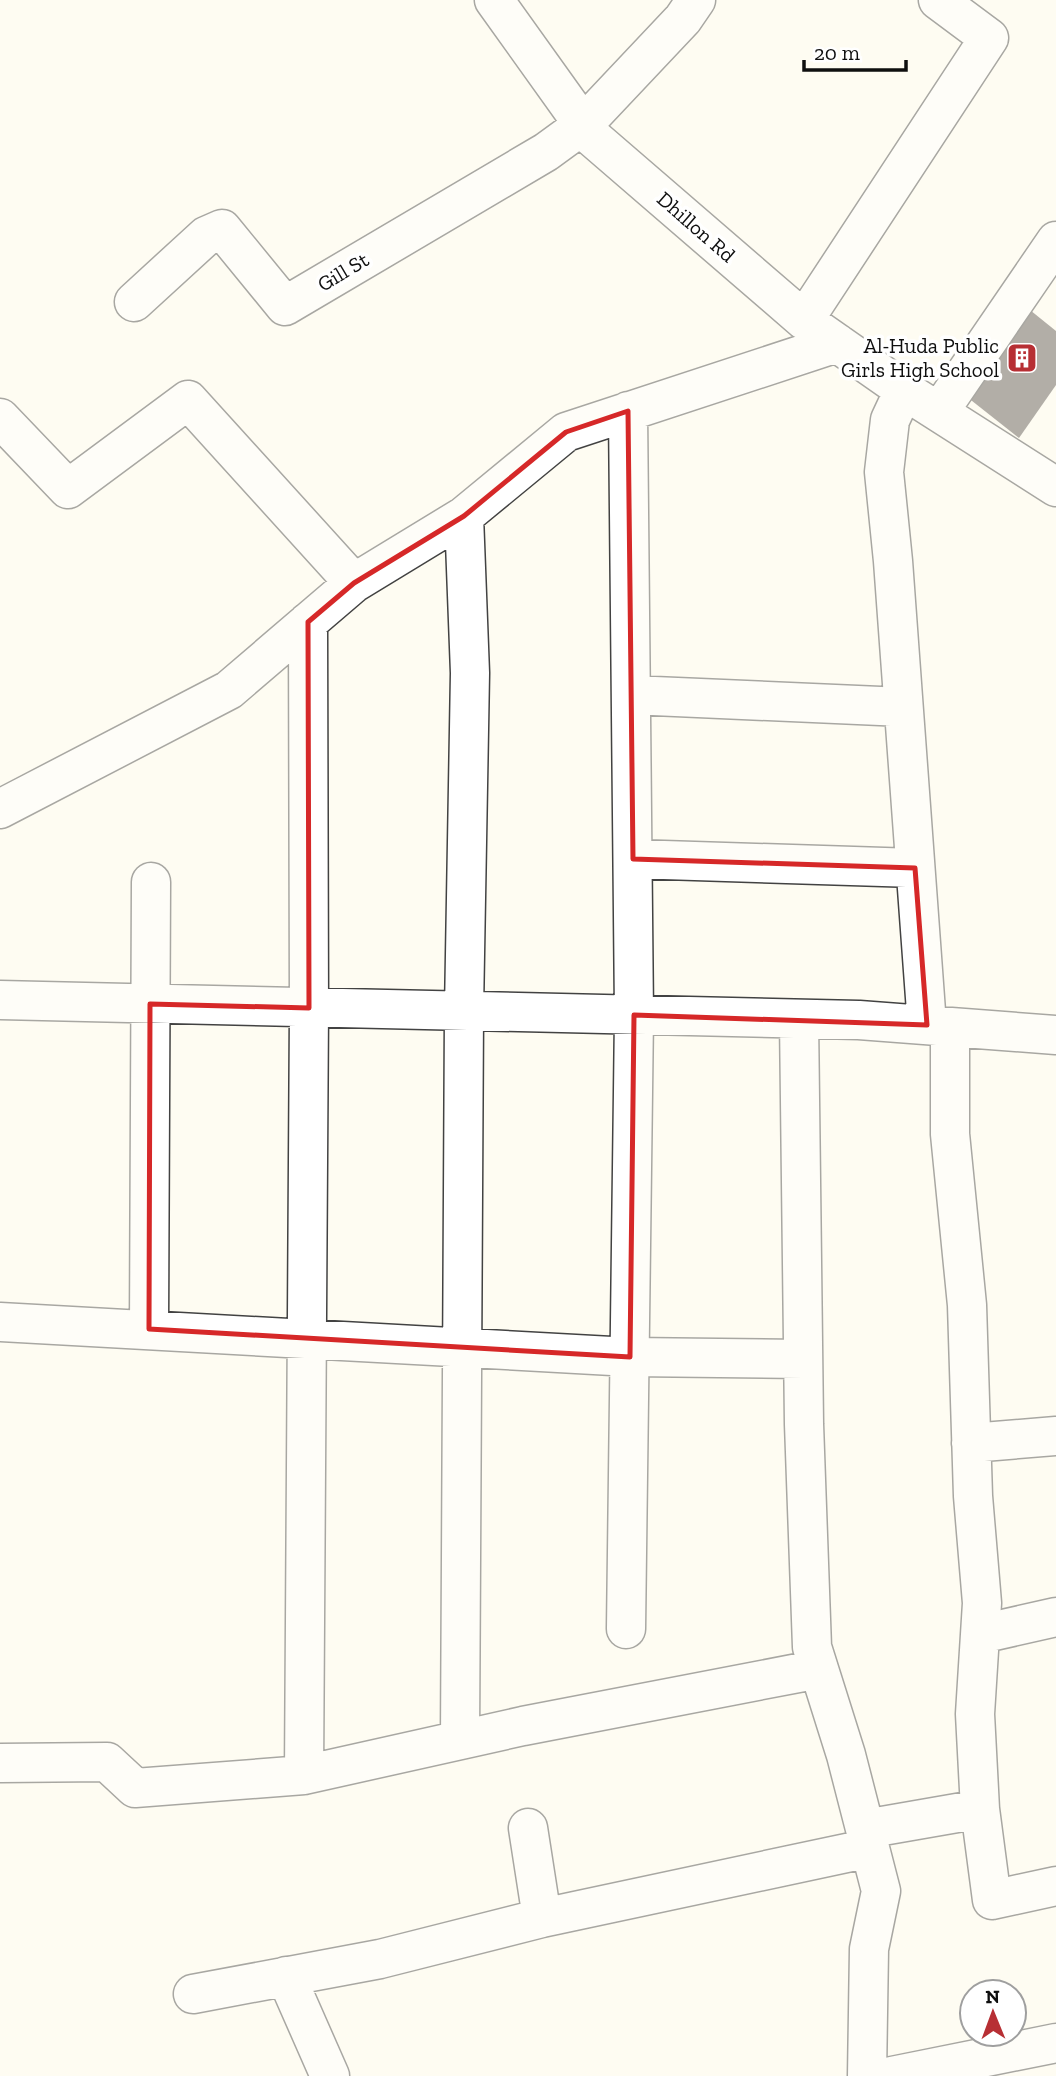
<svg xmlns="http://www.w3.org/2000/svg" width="1056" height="2076" font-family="'Zilla Slab',serif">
<rect width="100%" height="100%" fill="#fefcf2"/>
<path fill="#57504c" d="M1025,306L1056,331V385L1019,438L962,393Z"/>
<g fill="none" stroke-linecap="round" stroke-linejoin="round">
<g stroke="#424242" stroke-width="41">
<path id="street" d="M494,0L592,137L804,320L904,390L1056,487
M134,302L206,236L222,229L285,306L546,152L583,125L683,19L696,0
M804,320L989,38L938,0
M904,390L890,420L884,472L893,561L927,1025
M939,412L1056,241
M0,418L68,489L188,400L354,583
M631,695L903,707
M0,809L229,690L354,583L464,516L566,432L837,343
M633,859L915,868
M0,1000L859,1020L1056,1035
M799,1019L804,1424L812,1647L846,1755L881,1891L869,1949L867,2076
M0,1322L630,1357L803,1359
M149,1329L151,882
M971,1443L1056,1436
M626,1629L634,1015L628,411
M981,1634L1056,1617
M460,1740L464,1011L470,673L464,516
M0,1763L107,1762L135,1788L304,1775L523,1726L819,1669
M304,1775L309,1008L308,622
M980,1809L992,1900L1056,1886
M528,1828L542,1918
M865,1829L980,1809L975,1714L982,1603L973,1496L967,1305L950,1134V1027
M286,1976L330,2076
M193,1994L380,1959L542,1918L870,1848
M892,2076L1056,2043"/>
</g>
<use href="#street" stroke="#fff" stroke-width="38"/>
</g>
<path d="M0 0H1056V2076H0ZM628,411L633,859L915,868L927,1025L634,1015L630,1357L149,1329L150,1004L309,1008L308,622L354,583L464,516L566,432Z" fill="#fefcf2" fill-opacity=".55" fill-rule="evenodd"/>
<path fill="none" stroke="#d62828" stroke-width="5" stroke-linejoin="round" d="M628,411L633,859L915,868L927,1025L634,1015L630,1357L149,1329L150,1004L309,1008L308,622L354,583L464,516L566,432Z"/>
<defs>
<g id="building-square" transform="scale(1.575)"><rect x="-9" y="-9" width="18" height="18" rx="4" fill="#b72f34" stroke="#fff"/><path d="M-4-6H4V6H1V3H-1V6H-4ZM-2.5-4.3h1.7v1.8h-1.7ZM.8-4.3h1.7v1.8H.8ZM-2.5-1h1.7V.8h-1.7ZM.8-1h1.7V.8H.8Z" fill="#fff"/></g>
</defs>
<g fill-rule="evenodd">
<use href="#building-square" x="1022" y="358"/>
</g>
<g text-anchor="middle" stroke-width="7" stroke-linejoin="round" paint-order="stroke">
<g font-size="21" fill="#0f0f0f" stroke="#fff">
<text transform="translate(696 227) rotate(41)" y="7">Dhillon Rd</text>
<text transform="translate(343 272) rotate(-31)" y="7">Gill St</text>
</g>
<g font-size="21" fill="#0f0f0f" stroke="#fff" text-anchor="end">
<text x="999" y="353">Al-Huda Public<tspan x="999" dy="24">Girls High School</tspan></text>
</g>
</g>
<g transform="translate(993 2013) rotate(359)"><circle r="33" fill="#ffffff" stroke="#9f9f9f" stroke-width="2"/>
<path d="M0-5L12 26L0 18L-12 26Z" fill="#b72f34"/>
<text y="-10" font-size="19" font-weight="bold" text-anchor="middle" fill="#0f0f0f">N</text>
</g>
<path d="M804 60v10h102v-10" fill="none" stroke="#0f0f0f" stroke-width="3.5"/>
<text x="814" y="60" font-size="21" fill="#0f0f0f" stroke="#ffffff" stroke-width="5" paint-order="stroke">20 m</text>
</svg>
